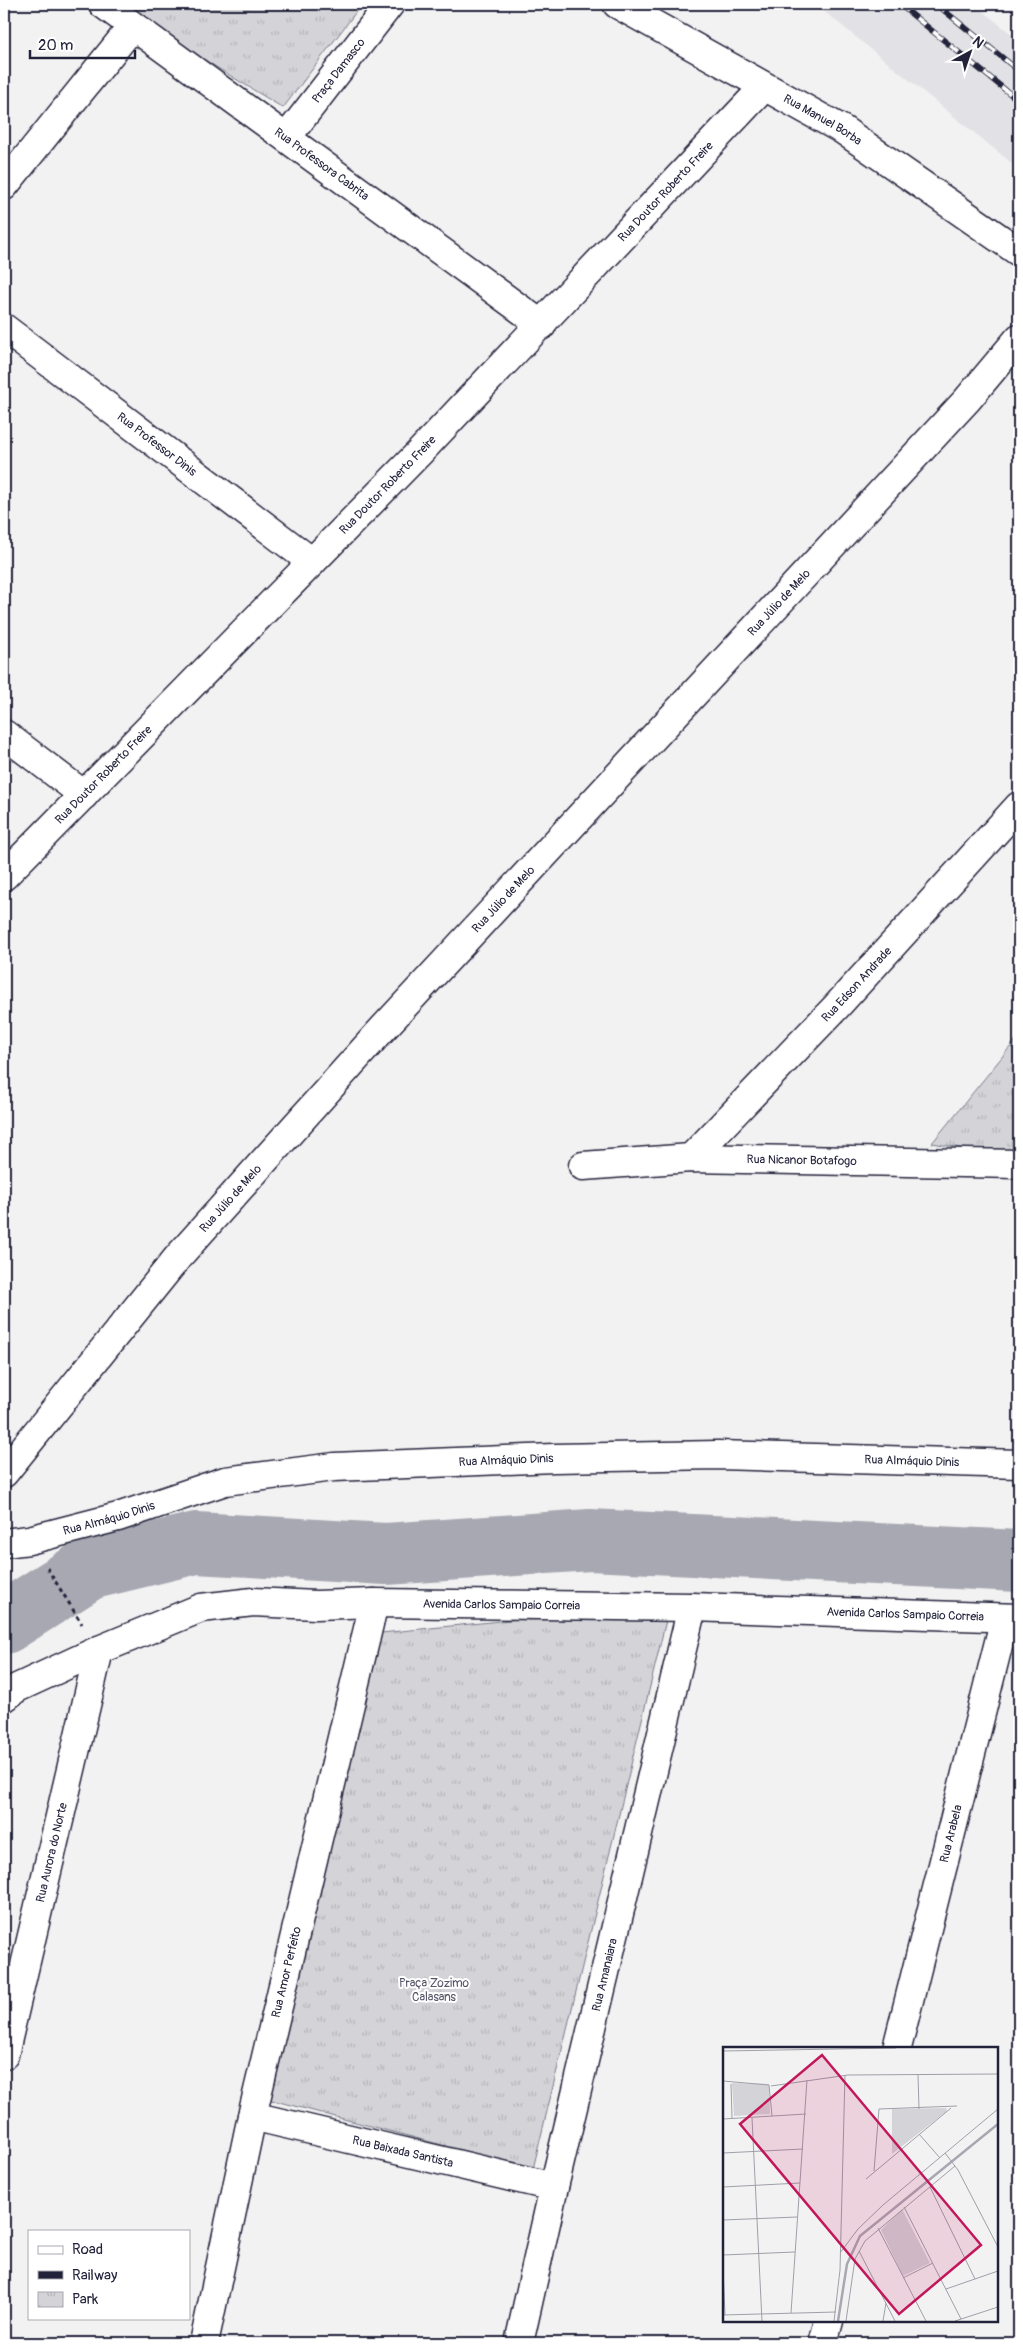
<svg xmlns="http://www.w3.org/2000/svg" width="1023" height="2347" font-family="Pangolin,sans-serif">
<defs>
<pattern id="park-tufts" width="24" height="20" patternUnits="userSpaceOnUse" patternTransform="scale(1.25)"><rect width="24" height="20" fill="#d3d3d8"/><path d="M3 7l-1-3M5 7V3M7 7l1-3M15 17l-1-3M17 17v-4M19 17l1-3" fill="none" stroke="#b5b5ba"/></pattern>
</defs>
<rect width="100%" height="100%" fill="#f2f2f3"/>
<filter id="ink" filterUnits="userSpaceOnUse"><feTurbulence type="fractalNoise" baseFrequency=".02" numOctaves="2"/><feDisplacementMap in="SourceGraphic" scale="10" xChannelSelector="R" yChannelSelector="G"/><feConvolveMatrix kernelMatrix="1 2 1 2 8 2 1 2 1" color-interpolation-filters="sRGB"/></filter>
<g filter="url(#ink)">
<path fill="#e2e2e6" d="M815,4H974L1019,40V169Z"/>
<path fill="url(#park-tufts)" stroke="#7a7a8a" d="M120,4H362L283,108L133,16Z
M1019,1036V1158L932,1143Z
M670,1604L533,2169L264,2098L381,1633Z"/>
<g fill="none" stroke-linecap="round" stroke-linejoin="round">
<path stroke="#a8a8b2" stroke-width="62" d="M4,1623L89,1569L196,1543L386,1554L590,1540L1019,1561"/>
<g stroke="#22223b" stroke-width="31">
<g id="minor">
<path id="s1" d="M103,4L542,325"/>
<path id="s2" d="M617,4L843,130L1019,252"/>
<path id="s3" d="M287,137L390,4"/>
<path d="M4,186L132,27"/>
<path id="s4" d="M4,328L312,562"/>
<path d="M4,734L84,795"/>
<path id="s5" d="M4,876L420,452L764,87"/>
<path id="s6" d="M691,1158L836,1007L1019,806"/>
<path id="s7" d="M583,1166L691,1158L1019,1164"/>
<path id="s8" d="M4,1473L178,1257L377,1035L967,400L1019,338"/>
<path id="s9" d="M4,1543L29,1540L118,1517L225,1481L334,1467L554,1458L718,1455L1019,1464"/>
<path id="s10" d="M4,1698L17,1688L99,1650L201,1608L253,1602L316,1605L374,1603L692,1607L1019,1618"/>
<path id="s11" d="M897,2048L1005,1618"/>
<path id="s12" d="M4,2055L99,1650"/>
<path id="s13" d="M252,2116L554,2187"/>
<path id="s14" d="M204,2343L252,2116L374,1603"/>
<path id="s15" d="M519,2343L554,2187L692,1607"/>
<path d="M823,2343L829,2321"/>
</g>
</g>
<path stroke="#22223b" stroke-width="3" stroke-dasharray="4 4" stroke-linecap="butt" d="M47,1568L82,1624"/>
<use href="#minor" stroke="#fff" stroke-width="28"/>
<g stroke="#22223b" stroke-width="5.5">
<path id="rail" d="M899,4L1019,101
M936,4L1019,71"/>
</g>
<use href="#rail" stroke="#fff" stroke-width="4" stroke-dasharray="11" stroke-linecap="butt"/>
</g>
</g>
<g text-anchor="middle" stroke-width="4" stroke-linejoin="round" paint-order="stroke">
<g font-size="12" fill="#22223b" stroke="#fff">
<text dy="4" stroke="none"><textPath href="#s3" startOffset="84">Praça Damasco</textPath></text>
<text dy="4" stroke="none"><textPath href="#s2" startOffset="236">Rua Manuel Borba</textPath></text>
<text dy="4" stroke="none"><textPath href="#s1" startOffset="271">Rua Professora Cabrita</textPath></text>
<text dy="4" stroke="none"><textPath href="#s5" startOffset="952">Rua Doutor Roberto Freire</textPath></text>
<text dy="4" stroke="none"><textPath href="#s4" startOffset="192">Rua Professor Dinis</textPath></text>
<text dy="4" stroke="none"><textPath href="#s5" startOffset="548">Rua Doutor Roberto Freire</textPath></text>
<text dy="4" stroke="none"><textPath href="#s8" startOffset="1166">Rua Júlio de Melo</textPath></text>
<text dy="4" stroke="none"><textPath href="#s5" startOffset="142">Rua Doutor Roberto Freire</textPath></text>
<text dy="4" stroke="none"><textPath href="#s8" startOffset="761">Rua Júlio de Melo</textPath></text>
<text dy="4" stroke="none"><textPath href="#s6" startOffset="240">Rua Edson Andrade</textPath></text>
<text dy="4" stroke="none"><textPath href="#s7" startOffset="219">Rua Nicanor Botafogo</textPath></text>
<text dy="4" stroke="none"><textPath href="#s8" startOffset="356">Rua Júlio de Melo</textPath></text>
<text dy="4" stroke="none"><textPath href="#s9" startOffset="512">Rua Almáquio Dinis</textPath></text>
<text dy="4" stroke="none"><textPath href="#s9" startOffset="918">Rua Almáquio Dinis</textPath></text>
<text dy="4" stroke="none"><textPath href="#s9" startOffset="108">Rua Almáquio Dinis</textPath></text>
<text dy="4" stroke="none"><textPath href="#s10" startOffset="518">Avenida Carlos Sampaio Correia</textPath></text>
<text dy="4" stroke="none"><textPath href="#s10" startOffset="922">Avenida Carlos Sampaio Correia</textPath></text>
<text dy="4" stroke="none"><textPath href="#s11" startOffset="221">Rua Arabela</textPath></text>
<text dy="4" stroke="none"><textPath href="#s12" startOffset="208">Rua Aurora do Norte</textPath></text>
<text dy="4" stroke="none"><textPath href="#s14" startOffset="380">Rua Amor Perfeito</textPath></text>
<text dy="4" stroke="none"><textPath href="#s15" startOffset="378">Rua Amanaiara</textPath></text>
<text dy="4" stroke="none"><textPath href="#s13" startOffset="155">Rua Baixada Santista</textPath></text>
</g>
<g font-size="12" fill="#57576a" stroke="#fff">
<text x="434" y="1987">Praça Zozimo<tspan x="434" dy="14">Calasans</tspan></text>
</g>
</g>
<g transform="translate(723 2047)">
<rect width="275" height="275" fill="#f2f2f3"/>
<path d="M9,36L46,37L47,67L11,69ZM223,61L224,64L169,107V62ZM179,162L207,216L180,229L158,183Z" fill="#d3d3d8"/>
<path d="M30,38L32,64L15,66L12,39ZM188,66V86L176,87L175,67Z" fill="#d3d3d8"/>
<path fill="none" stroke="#a8a8b2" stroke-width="2.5" d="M115,274L124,217L137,189L275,77"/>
<path fill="none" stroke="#9f9fa9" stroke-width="1" d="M0,4L173,1M195,28L196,62M0,34L46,38L49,69M8,37L9,71M48,39L125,28L275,27M29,71L39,274M0,72L83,67M196,87L217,111M0,106L80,102M222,106L235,123L275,200M151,124L156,62L234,59M143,132L228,61M0,140L77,136M207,140L252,232M181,160L238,272M0,173L74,170M155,181L203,274M136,204L172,274M117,206L135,182L160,158L275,62M0,208L72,205M0,221L2,268M180,231L210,216M223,242L275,224M68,266L84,33M0,268L113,265M111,274L117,223L122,28M123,274L132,212L142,194L232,119M160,274L163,256M232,274L275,260"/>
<path fill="#c2185b" fill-opacity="0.15" stroke="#c2185b" stroke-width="2.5" d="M99,8L258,198L176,267L17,77Z"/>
<rect width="275" height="275" fill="none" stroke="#22223b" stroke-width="2.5"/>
</g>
<rect width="1023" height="2347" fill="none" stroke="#fff" stroke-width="20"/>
<rect x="10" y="10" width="1003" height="2327" fill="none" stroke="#22223b" stroke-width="2" filter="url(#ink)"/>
<rect x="28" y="2230" width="162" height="90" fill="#ffffff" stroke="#a7a7b1"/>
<rect x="38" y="2246" width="25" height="8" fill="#ffffff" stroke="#a7a7b1"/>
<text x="72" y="2254" font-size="15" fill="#22223b">Road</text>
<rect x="38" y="2271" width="25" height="8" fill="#22223b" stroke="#a7a7b1"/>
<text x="72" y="2280" font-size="15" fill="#22223b">Railway</text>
<rect x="38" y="2292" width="25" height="15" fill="url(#park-tufts)" stroke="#a7a7b1"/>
<text x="72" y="2304" font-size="15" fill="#22223b">Park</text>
<g transform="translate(970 52) rotate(40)" stroke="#ffffff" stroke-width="4" paint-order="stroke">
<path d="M0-4L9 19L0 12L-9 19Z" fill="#22223b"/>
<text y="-8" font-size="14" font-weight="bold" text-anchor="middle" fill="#22223b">N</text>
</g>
<path d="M30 50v8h105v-8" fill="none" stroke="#22223b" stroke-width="2.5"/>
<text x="38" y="50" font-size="15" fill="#22223b" stroke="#ffffff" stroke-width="4" paint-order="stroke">20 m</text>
</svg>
